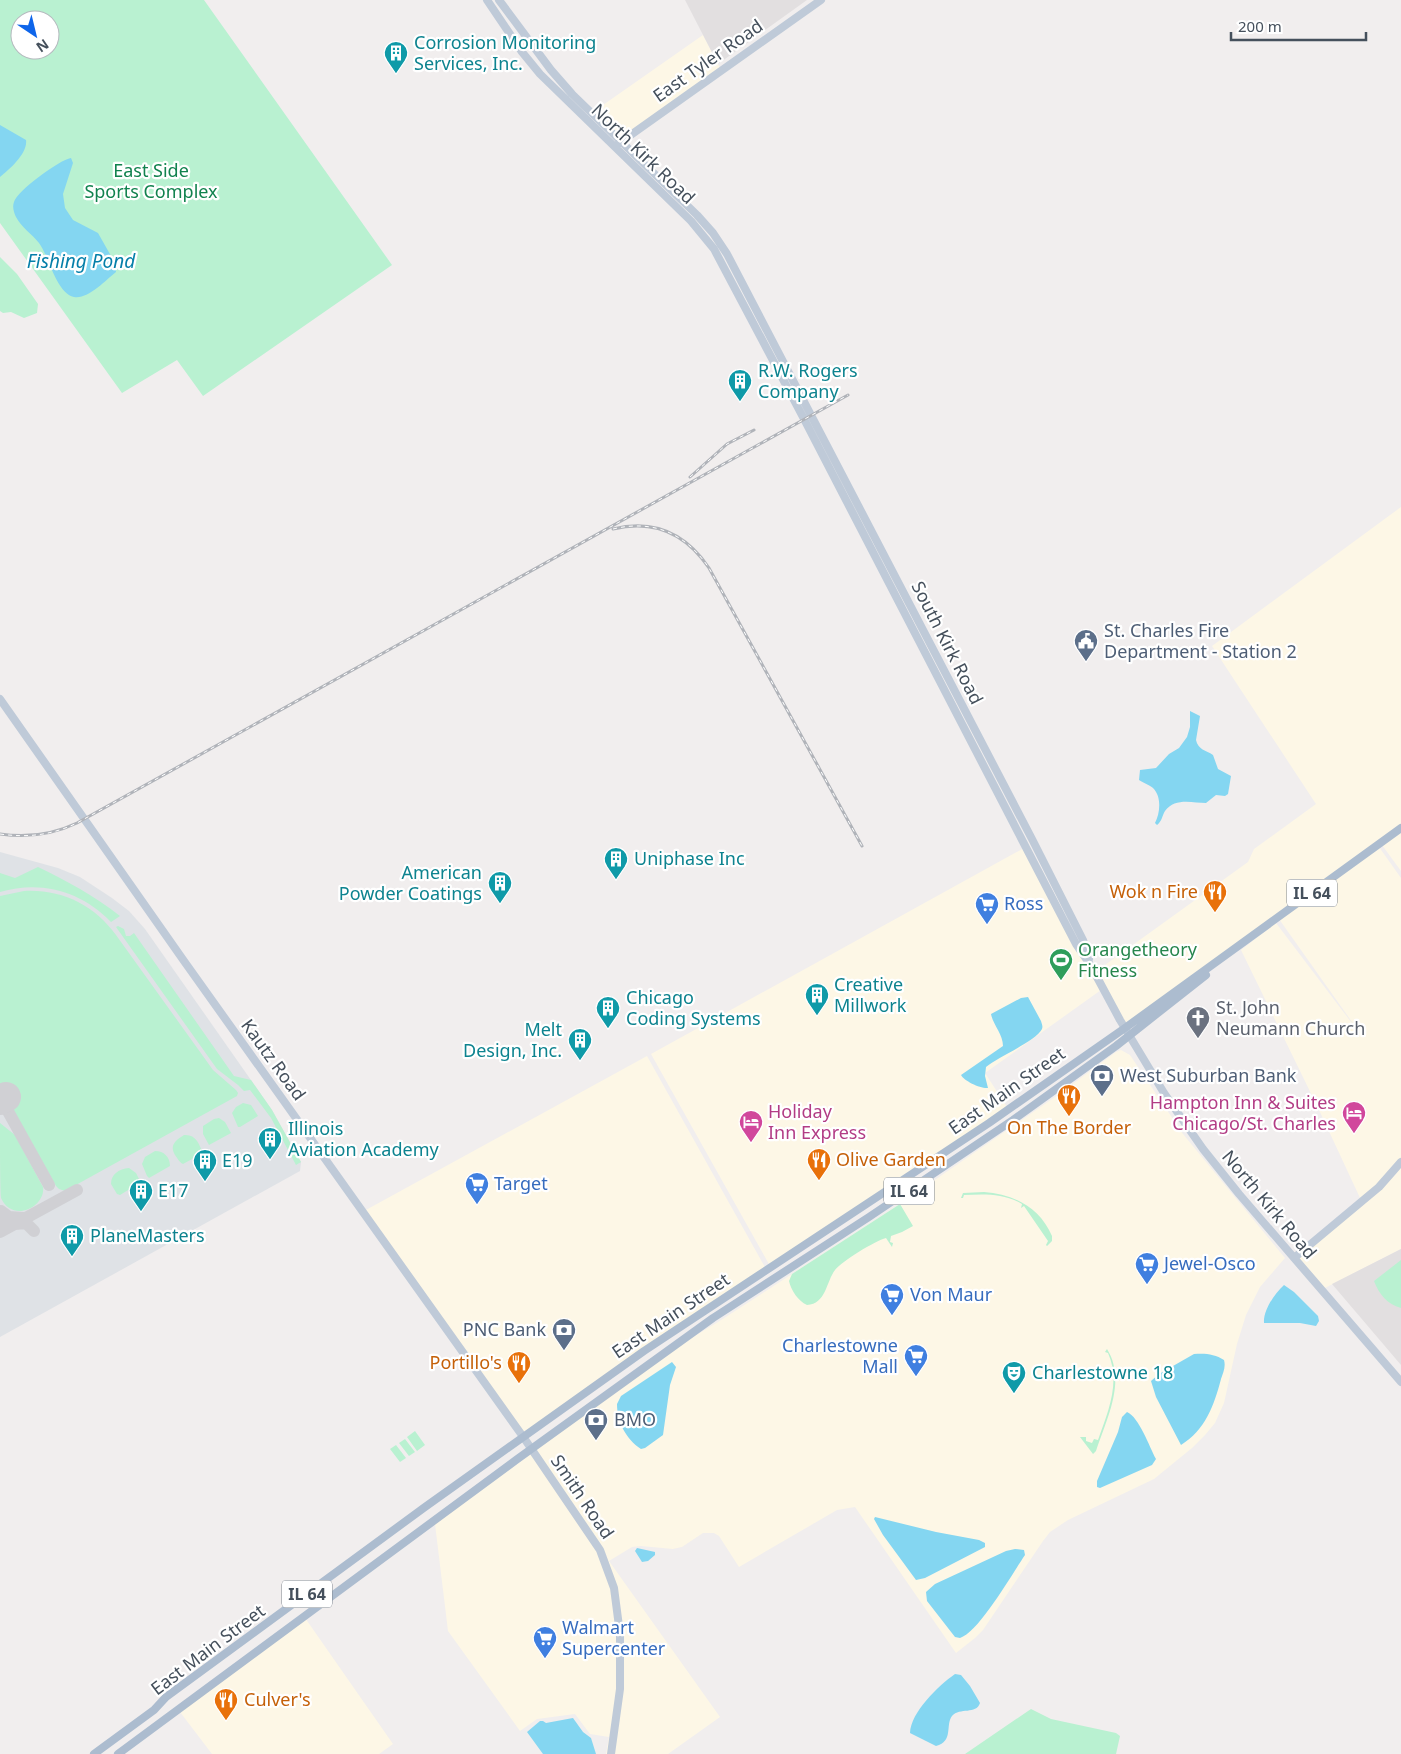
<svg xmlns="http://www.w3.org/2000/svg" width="1401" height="1754" font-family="'Noto Sans',sans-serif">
<rect width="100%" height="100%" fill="#f1eeee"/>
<path fill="#fdf7e6" d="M703,35L720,68L620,139L593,112Z
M1401,507V825L1125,1024L1098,970L1248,862L1254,849L1316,804L1212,646Z
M1401,831V871L1382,845Z
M1379,847L1401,878V1160L1361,1200L1320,1112L1241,950L1276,923L1364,1039L1279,919Z
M1024,848L1101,990L985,1073L1007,1107L770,1266L651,1054Z
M1121,1050L1130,1055L1183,1134L1285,1258L1260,1287L1246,1315L1237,1344L1224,1403L1215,1423L1205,1435L1192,1448L1154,1479L1068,1520L1050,1532L1043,1541L983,1630L975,1638L956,1653L855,1507L837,1510L739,1567L719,1536L714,1533H703L682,1547L673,1549L641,1546L632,1547L609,1561L720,1717L668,1754H606L609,1737L590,1734L575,1714L537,1719L520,1731L448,1631L435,1524L683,1343L718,1322L900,1204L1055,1097L1116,1052Z
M647,1056L766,1269L525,1434L364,1211Z
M1401,1167V1249L1323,1289L1298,1258L1366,1202L1396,1174Z
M303,1615L393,1744L379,1754H212L177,1708Z"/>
<path fill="#e2dfe0" d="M685,0H807L718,64Z
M1401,1249V1365L1332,1284Z"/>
<path fill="#dfe2e6" d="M0,852L58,868L80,877L112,898L129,911L145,929L272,1110L301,1162L300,1171L0,1337Z"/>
<path fill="#b9f1d1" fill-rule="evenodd" d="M0,0H204L392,265L203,396L177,360L122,393L0,223ZM20,20H50V50H20Z
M0,257L17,274L38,304L37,313L24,318L11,312L3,313L0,311Z
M38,867C67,881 95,896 120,916L111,922C81,891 41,880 0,892V873L15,878Z
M24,891C62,889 94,905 116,935L213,1070L236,1090L238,1093L237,1096L65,1191L59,1189L56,1186L10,1104L13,1102L6,1089L3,1091L0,1086V896Z
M118,926L124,929L126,936H130L134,933L234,1076L251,1080L272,1110L301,1162L296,1165L271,1118L250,1090L244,1091L238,1085L217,1069L116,927Z
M243,1103L251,1105L258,1116L240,1127H238L232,1113L236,1107Z
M219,1118L225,1122L231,1133L209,1145L203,1134V1126L214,1119Z
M0,1123L15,1135L43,1187C46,1206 13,1224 1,1198C0,1189 0,1136 0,1123Z
M184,1135C196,1134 199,1144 203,1153L183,1164C179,1162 178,1159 175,1155C169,1145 176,1140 184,1135Z
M155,1151C164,1151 170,1157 170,1166L149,1178L147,1176L142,1164L145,1157Z
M129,1168L136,1173L140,1181L138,1184L120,1195L117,1194L111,1184C111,1174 119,1169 129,1168Z
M984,1192C1014,1194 1040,1208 1052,1236V1241L1047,1246L1046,1245L1048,1241L1024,1206L1021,1208L1022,1204C1004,1193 984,1194 964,1195L963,1198H961L963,1193Z
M900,1204L913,1226L902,1232L891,1236L890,1242L893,1243L892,1247L886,1238C875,1241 842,1261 835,1270C826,1282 826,1304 807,1305C798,1301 791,1290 789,1281L792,1274Z
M1401,1260V1308C1387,1304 1379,1294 1374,1281Z
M1107,1349C1127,1381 1106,1420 1096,1451L1093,1454L1080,1437H1086V1441L1092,1443L1094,1439L1098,1440C1108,1412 1121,1382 1108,1353L1105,1352Z
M415,1431L425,1445L417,1451L407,1437Z
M405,1439L415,1452L409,1456L399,1443Z
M396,1445L406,1458L400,1462L390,1449Z
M1031,1709L1051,1719L1116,1733L1120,1736L1116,1754H965Z"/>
<path fill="#84d6f1" d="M0,125L26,140C28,153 10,169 0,177Z
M71,158L73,163L63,194L65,208L73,220L98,233L115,263L116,272C106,280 87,300 74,297C56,293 49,256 39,243C32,234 21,227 16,217C14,213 12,207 14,202C17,191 59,160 71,158Z
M1190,711L1200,716L1196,740C1198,750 1206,750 1213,755L1218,769L1231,776L1228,794L1225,796L1216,795L1206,803C1193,803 1175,797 1165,811C1162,816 1162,821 1157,825L1155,823C1160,813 1162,797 1153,788C1150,785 1143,783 1139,780L1140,770L1156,768L1169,754L1179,748L1187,737L1190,727Z
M1028,997L1041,1021C1042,1025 1043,1026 1042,1029C1036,1041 998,1057 986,1067L985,1076L988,1088C981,1089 964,1081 961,1075L1003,1046C1003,1034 993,1025 991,1014L1021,998Z
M1284,1285L1294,1292L1318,1316L1319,1321L1316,1326L1300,1323H1264C1263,1311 1274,1294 1284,1285Z
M1194,1354C1205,1353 1215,1354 1224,1360C1226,1367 1223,1373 1221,1379C1214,1406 1205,1430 1181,1445L1156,1397L1151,1381L1159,1374Z
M672,1362L676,1367L670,1385L663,1435L645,1448L641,1449C626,1439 617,1422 617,1404L621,1396Z
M1127,1412C1139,1417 1149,1446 1156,1459L1152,1465L1100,1488L1097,1487V1481L1118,1432L1122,1417Z
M875,1517L936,1532L979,1540L985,1543V1547L925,1578L916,1580L883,1535L874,1519Z
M637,1548L655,1552V1555L648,1561L642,1562L635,1551Z
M1015,1549L1024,1550L1025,1555C1012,1574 979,1632 960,1638L955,1637L927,1601L926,1592L935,1584L1006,1551Z
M955,1674L961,1675L970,1686L980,1703C976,1715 960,1707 952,1716C945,1725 954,1741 936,1746L910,1733C911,1712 938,1686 955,1674Z
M573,1718L583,1732L591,1738L596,1754H543L527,1732L540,1721H543L546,1723Z"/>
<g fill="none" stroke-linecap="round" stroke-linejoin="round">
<path stroke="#d0d0d4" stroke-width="12" d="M0,1097L49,1185
M15,1224L26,1223L34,1231
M0,1227L2,1221L1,1211L9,1217L23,1218
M0,1232L77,1190"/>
<path stroke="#d0d0d4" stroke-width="30" d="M0,1100L6,1097"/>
<path stroke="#bfcad8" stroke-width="8" d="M487,0L522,52L540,74L691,221L714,249L804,419L1076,944L1091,966L1120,1020L1164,1093L1203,1149L1239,1194L1401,1382
M499,0L551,70L572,94L697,215L713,233L727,254L1033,841L1083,940L1089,959
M618,144L821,0
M0,699L184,961L524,1438L600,1550L614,1588L620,1634V1689L611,1754
M1294,1258L1379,1187L1401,1162"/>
<path stroke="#acbccf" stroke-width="8" d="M94,1754L154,1710L166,1697L425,1507L644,1351L989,1123L1125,1028L1401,828
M118,1754L516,1460L713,1318L869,1217L1013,1120L1116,1046L1206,975"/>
<g stroke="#b0b3b9" stroke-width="3">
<path id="rail" d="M690,477L727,444L754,430
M613,529C654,519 686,534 709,568L862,846
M0,834C28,838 52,835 77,823L848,395"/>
</g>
<use href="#rail" stroke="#fff" stroke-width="1" stroke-dasharray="4" stroke-linecap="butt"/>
</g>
<defs>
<g id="building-pin" transform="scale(1.25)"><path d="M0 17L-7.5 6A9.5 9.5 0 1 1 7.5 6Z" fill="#0f9aa8" stroke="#fff"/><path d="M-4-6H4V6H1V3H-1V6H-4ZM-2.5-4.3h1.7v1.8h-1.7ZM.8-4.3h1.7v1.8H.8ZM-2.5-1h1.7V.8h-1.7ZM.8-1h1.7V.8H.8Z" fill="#fff"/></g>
<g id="civic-pin" transform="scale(1.25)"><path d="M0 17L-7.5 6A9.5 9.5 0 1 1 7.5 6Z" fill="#5c6f8a" stroke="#fff"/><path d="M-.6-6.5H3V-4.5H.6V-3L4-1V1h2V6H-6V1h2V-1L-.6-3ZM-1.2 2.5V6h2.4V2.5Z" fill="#fff"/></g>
<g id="restaurant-pin" transform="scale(1.25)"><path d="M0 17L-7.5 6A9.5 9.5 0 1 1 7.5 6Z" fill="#e8710a" stroke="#fff"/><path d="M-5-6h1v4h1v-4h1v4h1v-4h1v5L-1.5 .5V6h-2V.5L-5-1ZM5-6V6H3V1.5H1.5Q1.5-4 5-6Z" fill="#fff"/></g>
<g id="supermarket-pin" transform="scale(1.25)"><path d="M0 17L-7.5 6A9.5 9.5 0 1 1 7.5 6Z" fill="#3f7fe0" stroke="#fff"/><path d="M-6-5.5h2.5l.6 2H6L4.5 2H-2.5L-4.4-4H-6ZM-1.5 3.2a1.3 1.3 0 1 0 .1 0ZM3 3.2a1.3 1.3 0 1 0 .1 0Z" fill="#fff"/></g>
<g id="stadium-pin" transform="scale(1.25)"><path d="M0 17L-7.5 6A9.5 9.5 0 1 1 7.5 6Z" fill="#2e9e5b" stroke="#fff"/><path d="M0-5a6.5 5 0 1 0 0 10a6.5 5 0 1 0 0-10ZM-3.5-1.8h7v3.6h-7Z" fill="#fff"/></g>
<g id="church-pin" transform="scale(1.25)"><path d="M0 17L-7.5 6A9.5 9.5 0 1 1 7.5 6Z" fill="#6b7280" stroke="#fff"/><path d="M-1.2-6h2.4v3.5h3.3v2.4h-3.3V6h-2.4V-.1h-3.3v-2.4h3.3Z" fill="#fff"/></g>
<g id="bank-pin" transform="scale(1.25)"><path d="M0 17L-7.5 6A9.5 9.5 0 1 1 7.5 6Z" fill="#5c6f8a" stroke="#fff"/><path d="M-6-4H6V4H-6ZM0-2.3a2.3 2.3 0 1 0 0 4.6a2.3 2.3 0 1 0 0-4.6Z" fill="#fff"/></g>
<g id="hotel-pin" transform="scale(1.25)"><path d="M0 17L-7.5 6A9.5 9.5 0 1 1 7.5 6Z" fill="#d1479c" stroke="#fff"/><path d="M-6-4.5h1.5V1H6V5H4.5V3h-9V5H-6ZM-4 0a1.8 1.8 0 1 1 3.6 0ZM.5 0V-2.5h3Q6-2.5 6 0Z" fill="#fff"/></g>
<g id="theatre-pin" transform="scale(1.25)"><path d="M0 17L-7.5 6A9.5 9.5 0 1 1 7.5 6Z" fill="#0f9aa8" stroke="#fff"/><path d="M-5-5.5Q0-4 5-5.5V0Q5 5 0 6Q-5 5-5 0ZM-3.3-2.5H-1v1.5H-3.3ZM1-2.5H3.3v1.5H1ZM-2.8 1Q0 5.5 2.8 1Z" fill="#fff"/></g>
</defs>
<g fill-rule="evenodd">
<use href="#building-pin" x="396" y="53"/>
<use href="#building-pin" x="740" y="381"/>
<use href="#civic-pin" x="1086" y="641"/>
<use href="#building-pin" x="616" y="859"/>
<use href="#building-pin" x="500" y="883"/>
<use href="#restaurant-pin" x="1215" y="892"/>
<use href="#supermarket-pin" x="987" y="904"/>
<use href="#stadium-pin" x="1061" y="960"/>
<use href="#building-pin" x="817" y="995"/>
<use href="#building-pin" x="608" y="1008"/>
<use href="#church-pin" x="1198" y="1018"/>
<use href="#building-pin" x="580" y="1040"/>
<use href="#bank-pin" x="1102" y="1076"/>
<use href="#restaurant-pin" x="1069" y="1096"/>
<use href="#hotel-pin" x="1354" y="1113"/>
<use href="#hotel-pin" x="751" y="1122"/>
<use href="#building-pin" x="270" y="1139"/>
<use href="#restaurant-pin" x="819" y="1160"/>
<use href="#building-pin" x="205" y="1161"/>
<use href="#supermarket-pin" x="477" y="1184"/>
<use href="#building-pin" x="141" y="1191"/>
<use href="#building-pin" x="72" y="1236"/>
<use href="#supermarket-pin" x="1147" y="1264"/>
<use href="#supermarket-pin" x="892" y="1295"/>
<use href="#bank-pin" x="564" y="1330"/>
<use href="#supermarket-pin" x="916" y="1356"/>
<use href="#restaurant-pin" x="519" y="1363"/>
<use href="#theatre-pin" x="1014" y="1373"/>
<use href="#bank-pin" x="596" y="1420"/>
<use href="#supermarket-pin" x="545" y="1638"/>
<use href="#restaurant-pin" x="226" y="1700"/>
</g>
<g text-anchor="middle" stroke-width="4.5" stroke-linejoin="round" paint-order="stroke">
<g fill="#fff" stroke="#7d848d" stroke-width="1">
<rect x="1287" y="879.5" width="50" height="27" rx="4"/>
<rect x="884" y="1177.5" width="50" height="27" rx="4"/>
<rect x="282" y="1580.5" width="50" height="27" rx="4"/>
</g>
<g font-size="16" font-weight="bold" fill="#45505c">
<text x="1312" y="899">IL 64</text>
<text x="909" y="1197">IL 64</text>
<text x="307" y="1600">IL 64</text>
</g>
<g font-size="18" fill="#0d838f" stroke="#fff" text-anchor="start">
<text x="414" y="49">Corrosion Monitoring<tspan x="414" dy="21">Services, Inc.</tspan></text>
<text x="758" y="377">R.W. Rogers<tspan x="758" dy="21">Company</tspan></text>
<text x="634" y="865">Uniphase Inc</text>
<text x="482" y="879" text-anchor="end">American<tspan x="482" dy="21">Powder Coatings</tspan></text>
<text x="834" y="991">Creative<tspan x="834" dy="21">Millwork</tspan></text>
<text x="626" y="1004">Chicago<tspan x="626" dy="21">Coding Systems</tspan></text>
<text x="562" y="1036" text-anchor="end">Melt<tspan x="562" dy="21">Design, Inc.</tspan></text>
<text x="288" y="1135">Illinois<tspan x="288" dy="21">Aviation Academy</tspan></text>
<text x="222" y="1167">E19</text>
<text x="158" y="1197">E17</text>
<text x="90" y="1242">PlaneMasters</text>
<text x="1032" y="1379">Charlestowne 18</text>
</g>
<g font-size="18" fill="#45505c" stroke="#fff">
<text transform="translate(708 61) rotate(-35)" y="6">East Tyler Road</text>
<text transform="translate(643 154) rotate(44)" y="6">North Kirk Road</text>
<text transform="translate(947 643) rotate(63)" y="6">South Kirk Road</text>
<text transform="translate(273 1060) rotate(54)" y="6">Kautz Road</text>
<text transform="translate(1007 1091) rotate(-35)" y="6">East Main Street</text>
<text transform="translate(1269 1205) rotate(50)" y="6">North Kirk Road</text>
<text transform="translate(671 1316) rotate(-34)" y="6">East Main Street</text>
<text transform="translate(582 1497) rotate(56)" y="6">Smith Road</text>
<text transform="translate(208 1650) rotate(-37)" y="6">East Main Street</text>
</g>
<g font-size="18" fill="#11824e" stroke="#fff">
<text x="151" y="177">East Side<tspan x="151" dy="21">Sports Complex</tspan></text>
</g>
<g font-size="18" fill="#4e5e75" stroke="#fff" text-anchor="start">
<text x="1104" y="637">St. Charles Fire<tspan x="1104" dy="21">Department - Station 2</tspan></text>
<text x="1120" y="1082">West Suburban Bank</text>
<text x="546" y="1336" text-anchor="end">PNC Bank</text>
<text x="614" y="1426">BMO</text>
</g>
<g font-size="18" fill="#c56008" stroke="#fff" text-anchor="end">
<text x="1198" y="898">Wok n Fire</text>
<text x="1069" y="1134" text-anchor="middle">On The Border</text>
<text x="836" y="1166" text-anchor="start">Olive Garden</text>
<text x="502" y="1369">Portillo's</text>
<text x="244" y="1706" text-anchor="start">Culver's</text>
</g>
<g font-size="18" fill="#366cbe" stroke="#fff" text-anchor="start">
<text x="1004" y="910">Ross</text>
<text x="494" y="1190">Target</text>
<text x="1164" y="1270">Jewel-Osco</text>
<text x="910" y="1301">Von Maur</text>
<text x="898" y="1352" text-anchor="end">Charlestowne<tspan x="898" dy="21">Mall</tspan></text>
<text x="562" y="1634">Walmart<tspan x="562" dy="21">Supercenter</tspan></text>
</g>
<g font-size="18" fill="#27864d" stroke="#fff" text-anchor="start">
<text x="1078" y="956">Orangetheory<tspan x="1078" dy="21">Fitness</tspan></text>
</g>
<g font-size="18" fill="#5b616d" stroke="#fff" text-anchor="start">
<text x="1216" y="1014">St. John<tspan x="1216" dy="21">Neumann Church</tspan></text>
</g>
<g font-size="18" fill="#b23c85" stroke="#fff" text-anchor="end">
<text x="1336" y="1109">Hampton Inn &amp; Suites<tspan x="1336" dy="21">Chicago/St. Charles</tspan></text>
<text x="768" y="1118" text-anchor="start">Holiday<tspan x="768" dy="21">Inn Express</tspan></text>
</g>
<g font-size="19" font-style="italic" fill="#057fa9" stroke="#fff">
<text x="81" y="268">Fishing Pond</text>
</g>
</g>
<g transform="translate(35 35) rotate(145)"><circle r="24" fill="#ffffff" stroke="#b5b9be"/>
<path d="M0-4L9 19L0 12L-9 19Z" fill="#0e65ea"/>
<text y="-8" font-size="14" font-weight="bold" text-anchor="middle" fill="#45505c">N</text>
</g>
<path d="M1231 32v8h135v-8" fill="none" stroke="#45505c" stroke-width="2.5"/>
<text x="1238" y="32" font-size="15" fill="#45505c" stroke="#ffffff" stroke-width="4" paint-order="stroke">200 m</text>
</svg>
